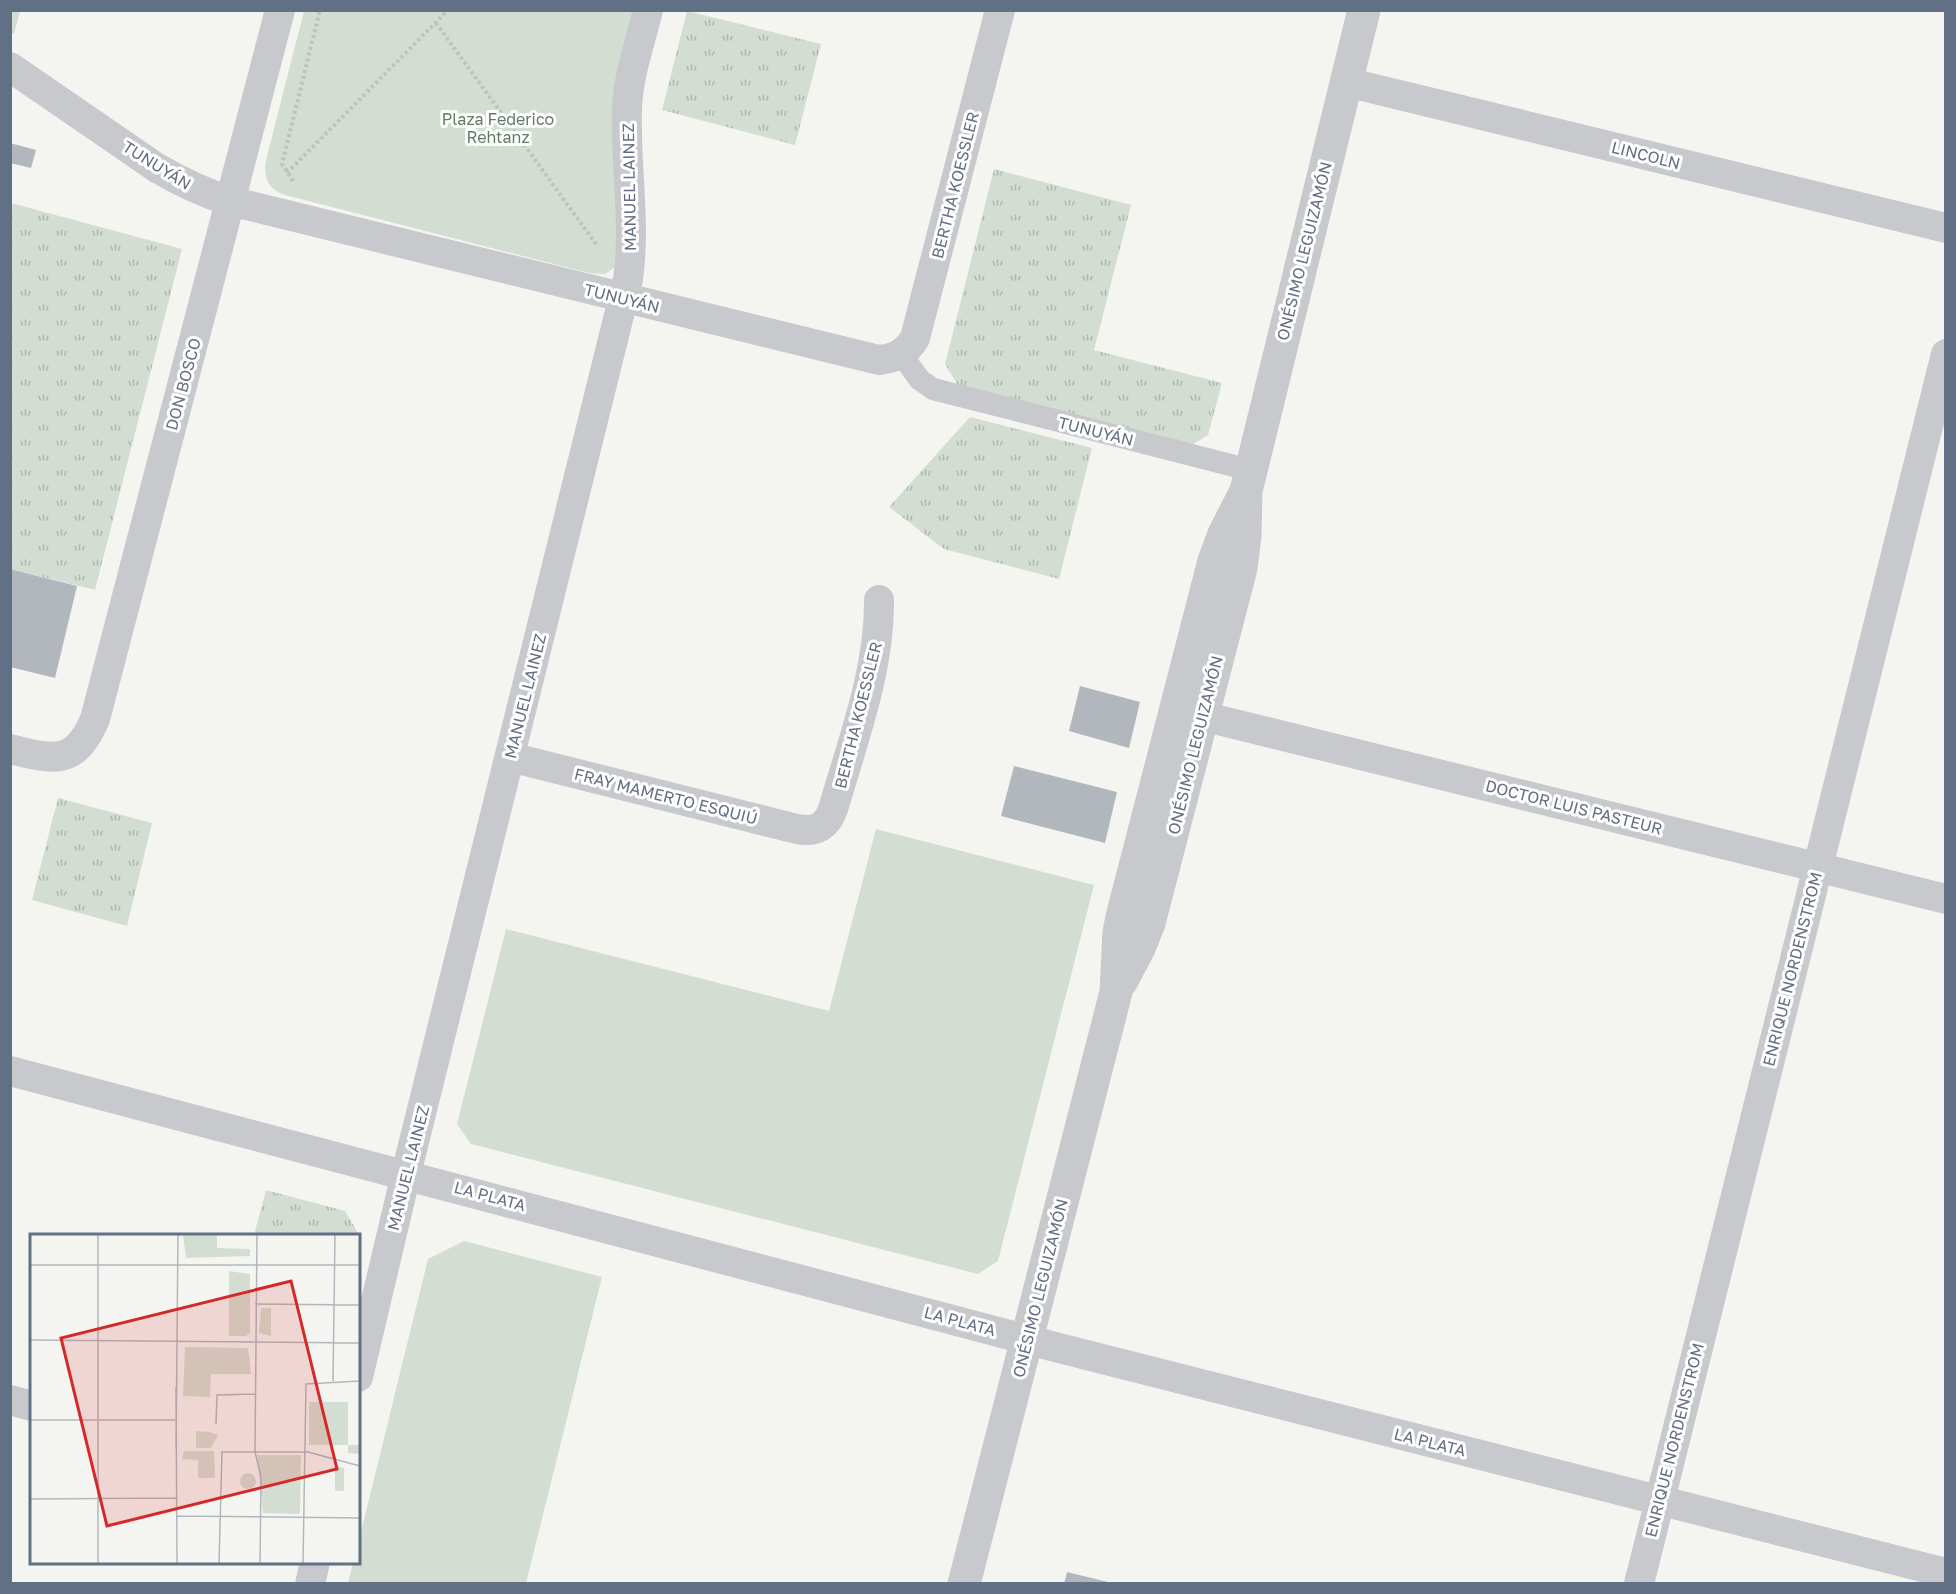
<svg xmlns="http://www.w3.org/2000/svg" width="1956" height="1594" font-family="'Golos Text',sans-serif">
<defs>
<pattern id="grass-tufts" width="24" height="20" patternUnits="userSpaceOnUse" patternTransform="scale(1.5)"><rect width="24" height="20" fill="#d4ddd1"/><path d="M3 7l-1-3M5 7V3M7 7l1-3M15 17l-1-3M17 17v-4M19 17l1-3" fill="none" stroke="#afb8af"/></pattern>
</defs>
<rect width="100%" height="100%" fill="#f4f5f0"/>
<path fill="url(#grass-tufts)" d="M10,11H20L14,34L11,32Z
M687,11L821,44L795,145L662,110Z
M994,169L1131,205L1094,350L1222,383L1208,435L1192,445L957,384L945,364Z
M11,203L182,249L95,590L11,569Z
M970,417L1092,448L1059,579L944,549L889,507Z
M58,798L152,823L127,926L32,900Z
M266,1190L345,1211L361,1238L359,1250L358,1236L254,1235Z"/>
<path fill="#d4ddd1" d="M304,11H633L617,252L615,267L605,274L589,273L285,195C268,189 263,178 266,160Z
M876,829L1094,885L998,1261L978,1274L471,1144L457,1124L506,929L829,1011Z
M464,1241L602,1277L526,1583H348L353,1563L358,1562L359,1540L428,1259Z"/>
<path fill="#b1b7bd" d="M10,143L36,150L31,168L10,163Z
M10,569L77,586L55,678L10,667Z
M1080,686L1140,702L1129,748L1069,731Z
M1014,766L1117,792L1105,843L1001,816Z
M1067,1572L1112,1583V1584H1064Z"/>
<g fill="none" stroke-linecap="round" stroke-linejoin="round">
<path stroke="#c0c1c3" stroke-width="4" stroke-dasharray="3 3" stroke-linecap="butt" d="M436,23L596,244
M287,173L448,10
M293,181L282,164L320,10"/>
<path stroke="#c7c9cd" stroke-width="22" d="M901,354L920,380L933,389L1250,470"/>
<path stroke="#c7c9cd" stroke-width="30" d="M10,67L157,168C181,182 204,193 230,201L879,360C896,358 906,353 915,338L1000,10
M1346,82L1946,228
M1202,716L1946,899
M10,749C54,760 75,766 95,719L280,10
M510,757L797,829C816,833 828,826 834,806C853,740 880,669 879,600
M10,1071L1059,1348L1946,1573
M358,1377L406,1174L628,279C636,222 625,166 627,109C628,76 640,43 648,10
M10,1400L32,1406
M310,1584L315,1562
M1639,1584L1946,354"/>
<path stroke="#c7c9cd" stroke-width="33" d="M1121,982L1139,948L1149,923L1241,568L1245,536L1246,491L1364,10
M964,1584L1116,992L1119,932L1122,917L1214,561L1224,534L1246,491"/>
</g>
<g text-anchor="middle" stroke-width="6" stroke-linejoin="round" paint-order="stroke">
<g font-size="16" fill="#637b61" stroke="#fff">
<text x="498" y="125">Plaza Federico<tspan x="498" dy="18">Rehtanz</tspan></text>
</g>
<g font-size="16" fill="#617084" stroke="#fff">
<text transform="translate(1646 155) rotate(14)" y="6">LINCOLN</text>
<text transform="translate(157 165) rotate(32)" y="6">TUNUYÁN</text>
<text transform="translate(955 185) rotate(-76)" y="6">BERTHA KOESSLER</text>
<text transform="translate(629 187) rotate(-91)" y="6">MANUEL LAINEZ</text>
<text transform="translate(1304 251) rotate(-76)" y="6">ONÉSIMO LEGUIZAMÓN</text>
<text transform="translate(622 298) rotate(14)" y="6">TUNUYÁN</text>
<text transform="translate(183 384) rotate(-75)" y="6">DON BOSCO</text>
<text transform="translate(1096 431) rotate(14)" y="6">TUNUYÁN</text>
<text transform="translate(525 696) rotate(-76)" y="6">MANUEL LAINEZ</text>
<text transform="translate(858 715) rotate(-76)" y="6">BERTHA KOESSLER</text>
<text transform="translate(1195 745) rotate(-76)" y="6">ONÉSIMO LEGUIZAMÓN</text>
<text transform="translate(666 796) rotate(14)" y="6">FRAY MAMERTO ESQUIÚ</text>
<text transform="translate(1574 807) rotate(14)" y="6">DOCTOR LUIS PASTEUR</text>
<text transform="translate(1792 969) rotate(-76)" y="6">ENRIQUE NORDENSTROM</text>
<text transform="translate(408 1168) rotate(-76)" y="6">MANUEL LAINEZ</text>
<text transform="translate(490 1196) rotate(15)" y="6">LA PLATA</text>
<text transform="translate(1040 1288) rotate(-76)" y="6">ONÉSIMO LEGUIZAMÓN</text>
<text transform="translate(960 1321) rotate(15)" y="6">LA PLATA</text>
<text transform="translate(1674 1440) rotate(-76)" y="6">ENRIQUE NORDENSTROM</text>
<text transform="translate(1430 1442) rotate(14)" y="6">LA PLATA</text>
</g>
</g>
<g transform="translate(30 1234)">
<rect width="330" height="330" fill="#f4f5f0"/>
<path d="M231,74H241V102L229,99ZM279,168H318V211H330V220L318,219V211H279ZM166,197L180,198L188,201L181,214H166ZM154,217H184L185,244H168V226L152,225ZM305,231L314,234V257H305ZM210 247a8 8 0 1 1 16 0a8 8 0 1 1-16 0Z" fill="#d4ddd1"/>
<path d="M153,0H187V14L220,15V22L156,24ZM199,37L220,40V99L216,102H199ZM155,113L218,114L221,140H181L180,163L153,162ZM227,221H271L270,280L233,279Z" fill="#d4ddd1"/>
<path fill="none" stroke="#b0b8be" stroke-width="1.5" d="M227,0L225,218L231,243L230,330M0,31H330M225,70L330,71M0,106L330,109M303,147L305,0M146,153L147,330M0,186H145M186,190L187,161L225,160M146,213L148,0M0,265L147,264M147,282L330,284M68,330V0M189,330L192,218H278L330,232M273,330L276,150L330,147"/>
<path fill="#d62828" fill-opacity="0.15" stroke="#d62828" stroke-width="3" d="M261,47L307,235L77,292L31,104Z"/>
<rect width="330" height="330" fill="none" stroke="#617084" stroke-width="3"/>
</g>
<rect width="1956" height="1594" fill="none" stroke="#617084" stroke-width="24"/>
</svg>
